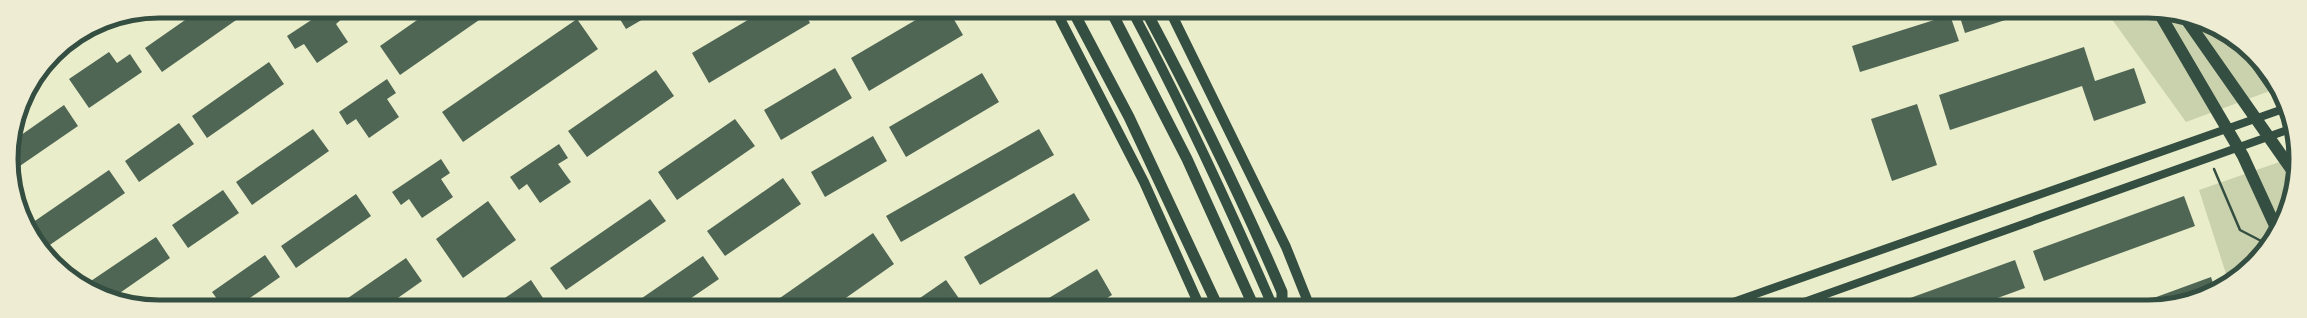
<svg xmlns="http://www.w3.org/2000/svg" width="2307" height="318" font-family="'PT Sans Narrow',sans-serif">
<rect width="100%" height="100%" fill="#e9edc9"/>
<path fill="#cad2ad" d="M2106,11H2158L2214,26L2259,62L2275,89L2186,122Z
M2294,157L2296,169L2281,224L2252,264L2228,280L2199,190Z"/>
<path fill="#4f6655" d="M198,11H234L239,18L162,72L145,48Z
M325,11H340L344,17L336,24L348,42L317,63L304,44L295,49L287,36Z
M430,11H492L400,75L380,46Z
M615,11H657L626,29Z
M763,11H804L810,23L709,83L692,53Z
M931,11H949L963,35L869,91L851,58Z
M1958,11H2030V12L1965,33Z
M1950,15L1959,41L1860,72L1852,46Z
M577,19L598,49L463,142L442,112Z
M2084,47L2095,81L2134,68L2146,103L2094,121L2082,86L1950,130L1939,95Z
M109,52L117,63L130,54L142,72L89,108L69,79Z
M269,62L284,84L207,138L192,116Z
M835,68L852,98L781,140L764,110Z
M656,70L674,96L587,157L568,131Z
M982,73L999,102L906,157L889,127Z
M387,79L396,93L387,99L399,117L369,138L356,119L347,125L339,112Z
M1917,104L1937,165L1892,181L1871,119Z
M64,105L78,126L14,170L11,150L14,140Z
M735,119L755,146L677,200L658,172Z
M179,123L194,144L139,182L125,161Z
M313,129L329,151L252,205L236,182Z
M1039,129L1054,155L901,242L886,216Z
M873,136L887,161L825,197L811,172Z
M559,144L568,158L558,164L571,182L540,203L527,184L519,190L510,177Z
M441,159L450,173L441,179L453,197L422,218L409,199L401,205L392,192Z
M109,170L125,193L44,249L29,225Z
M783,178L801,204L725,256L707,231Z
M223,190L239,213L188,248L172,225Z
M1074,193L1090,220L980,285L964,257Z
M356,194L371,216L296,268L281,246Z
M2184,196L2195,226L2044,281L2033,251Z
M650,199L666,221L566,290L550,268Z
M488,201L516,240L463,278L436,239Z
M873,233L894,264L833,307H767Z
M156,237L170,258L114,297L93,292L85,285Z
M265,255L280,277L237,307H223L212,292Z
M703,256L719,279L678,307H629Z
M406,258L422,281L385,307H335Z
M2015,260L2025,288L1973,307H1904L1902,301Z
M1097,269L1112,295L1092,307H1034Z
M2211,277L2215,289L2205,296L2157,307H2129Z
M531,280L547,304L544,307H492Z
M946,280L965,307H907Z"/>
<g fill="none" stroke-linecap="round" stroke-linejoin="round">
<path stroke="#344e41" stroke-width="2.5" d="M2214,169L2240,230L2267,244"/>
<path stroke="#344e41" stroke-width="8" d="M1719,307L2286,108
M1790,307L2290,129"/>
<path stroke="#344e41" stroke-width="10" d="M1056,11L1144,182L1200,307
M1132,11C1184,108 1229,206 1273,307
M1170,11L1286,247L1310,307"/>
<path stroke="#344e41" stroke-width="11" d="M1073,11L1129,117L1218,307
M1111,11L1187,159L1254,307
M1146,11C1195,103 1241,196 1282,292V307"/>
<path stroke="#344e41" stroke-width="12" d="M2158,11L2243,156L2277,230
M2186,19L2294,173
M2250,54L2280,97"/>
</g>
<path d="M0 0H2307V318H0ZM159 18H2148A141 141 0 0 1 2289 159V159A141 141 0 0 1 2148 300H159A141 141 0 0 1 18 159V159A141 141 0 0 1 159 18Z" fill="#eeecd3" fill-rule="evenodd"/>
<path fill="none" stroke="#344e41" stroke-width="5" d="M159 18H2148A141 141 0 0 1 2289 159V159A141 141 0 0 1 2148 300H159A141 141 0 0 1 18 159V159A141 141 0 0 1 159 18Z"/>
</svg>
